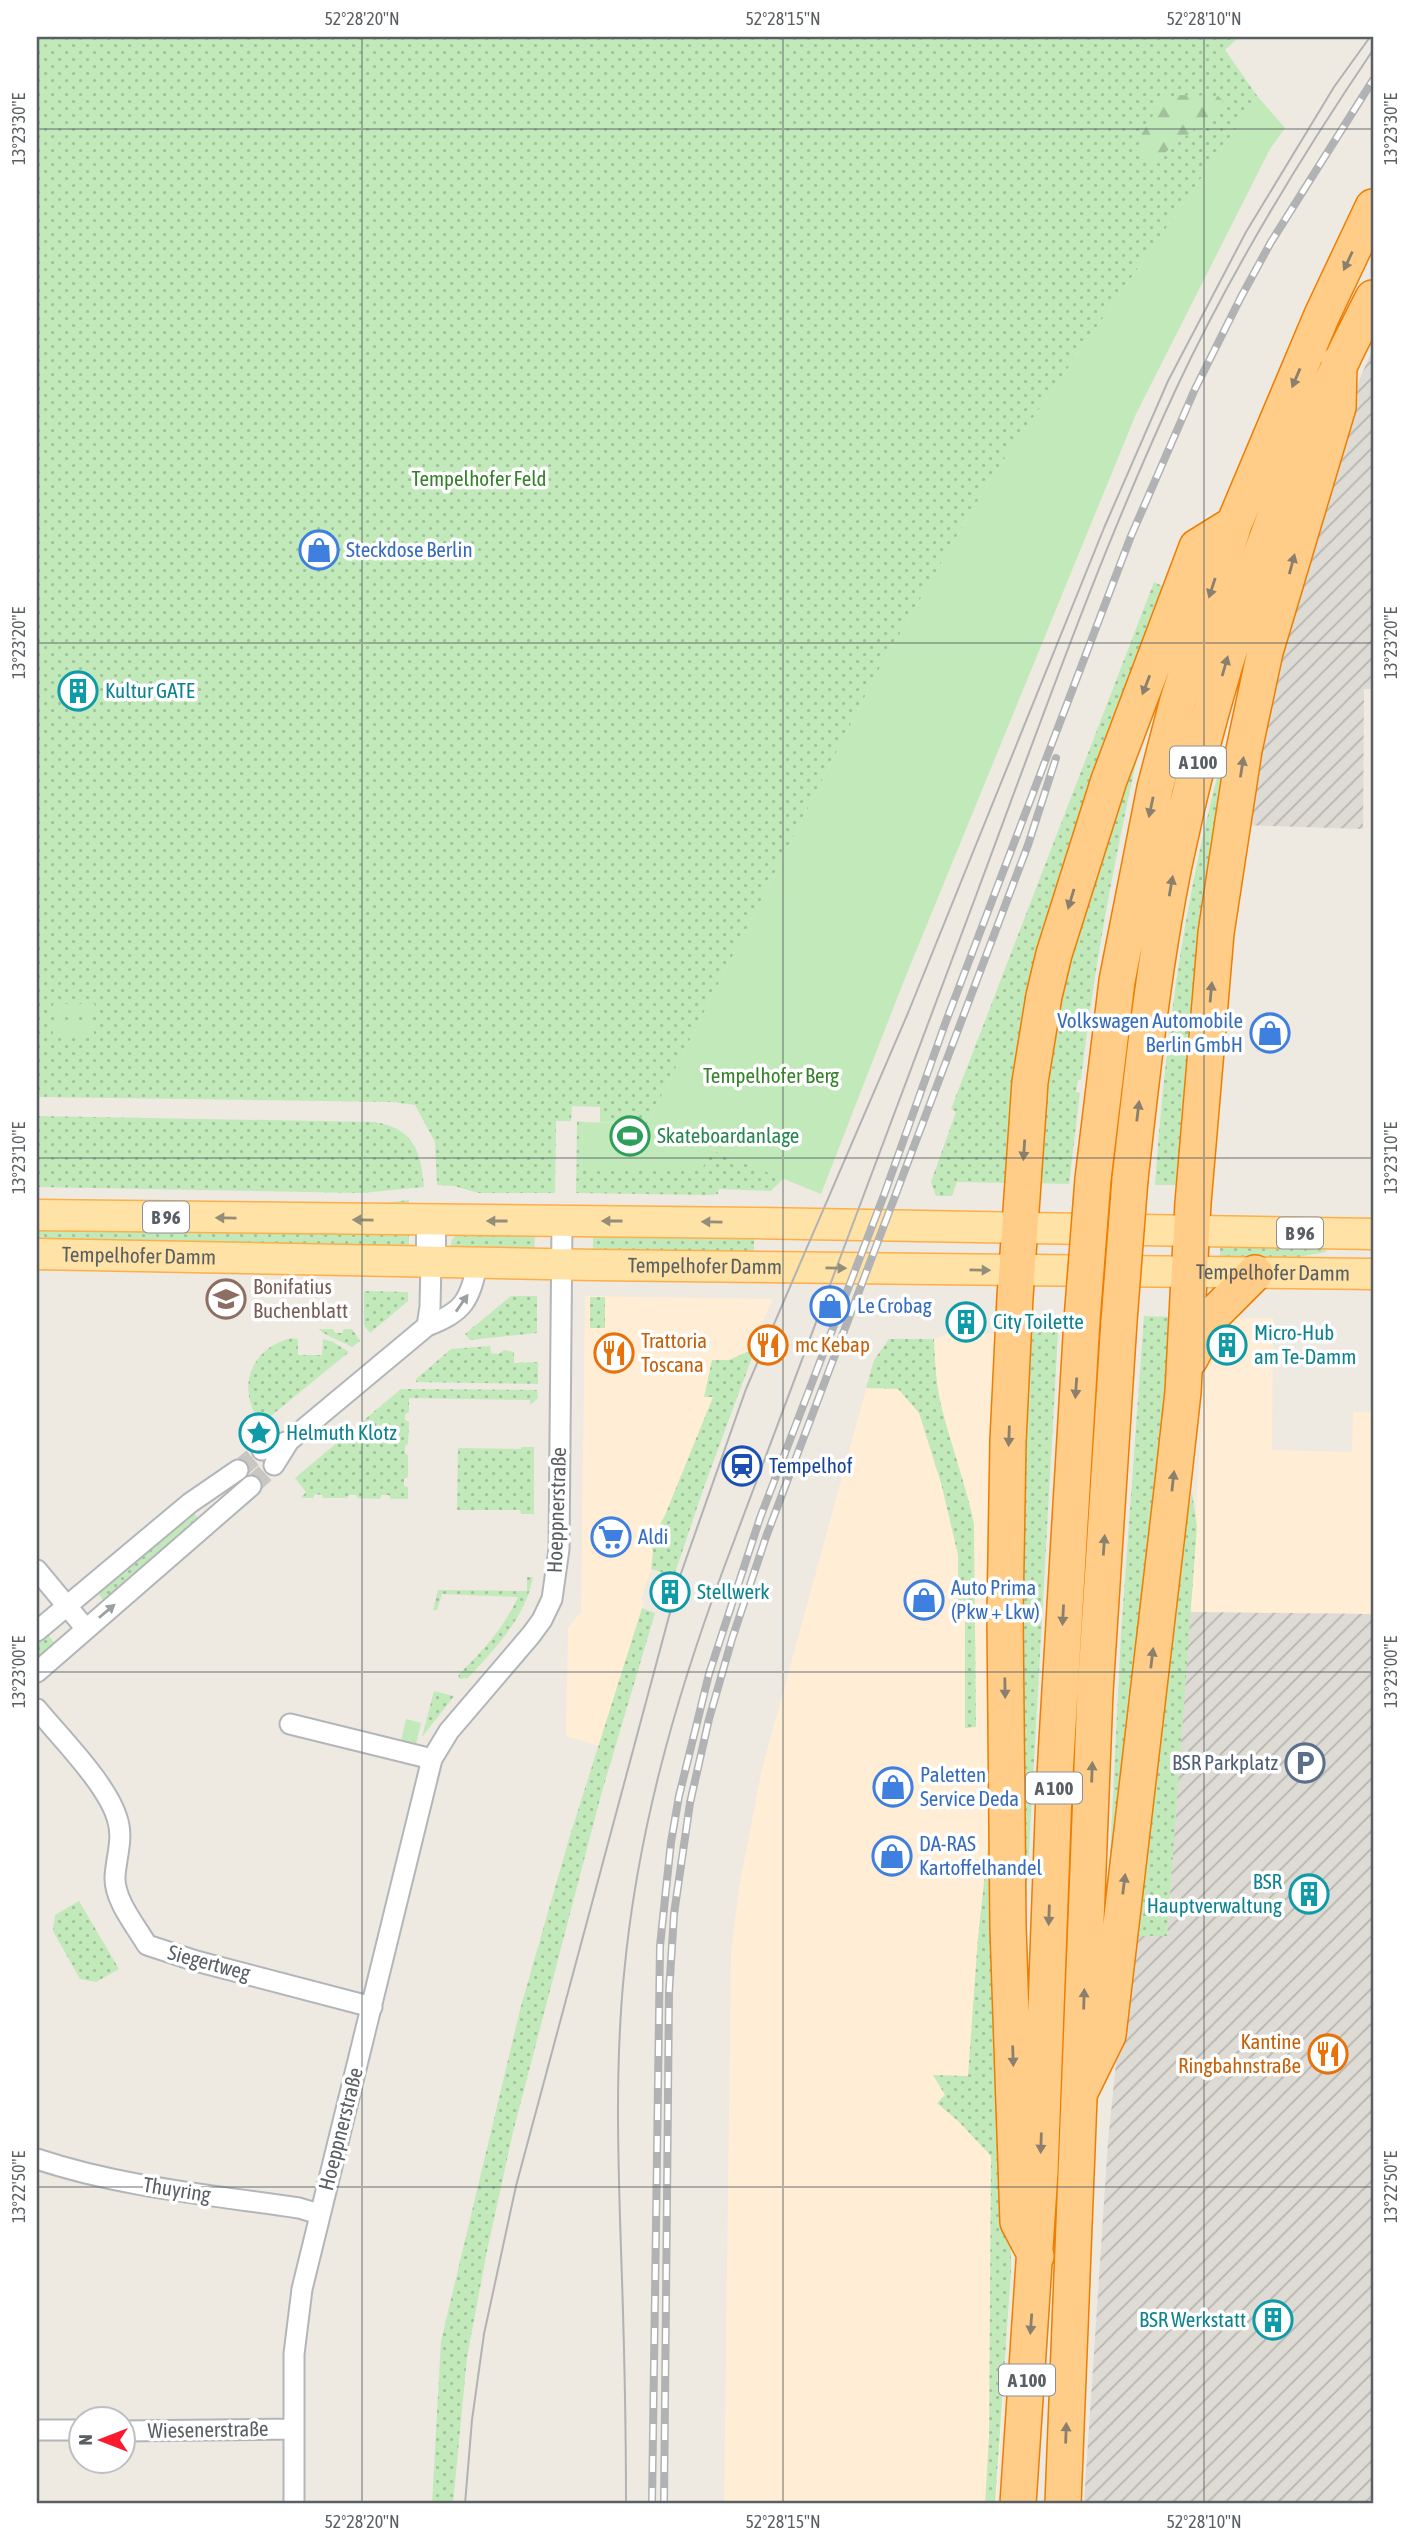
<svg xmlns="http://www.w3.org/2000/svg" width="1410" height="2541" font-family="'Asap Condensed',sans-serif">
<defs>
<pattern id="industrial-furrows" width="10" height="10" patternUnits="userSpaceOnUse" patternTransform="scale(1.75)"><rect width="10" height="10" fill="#dedbd5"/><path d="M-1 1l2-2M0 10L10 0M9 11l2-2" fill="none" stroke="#b7b5b0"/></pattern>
<pattern id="grass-dots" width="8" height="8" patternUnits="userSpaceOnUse" patternTransform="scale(1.75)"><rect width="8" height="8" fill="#c2e9ba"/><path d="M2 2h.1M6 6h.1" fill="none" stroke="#a1c09b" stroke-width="1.8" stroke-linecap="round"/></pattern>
<pattern id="forest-firs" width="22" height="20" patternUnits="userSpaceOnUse" patternTransform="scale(1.75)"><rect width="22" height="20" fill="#c2e9ba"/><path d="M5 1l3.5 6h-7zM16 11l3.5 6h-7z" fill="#a1c09b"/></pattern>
</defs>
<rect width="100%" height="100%" fill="#eee9e1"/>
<path fill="#ffeed5" d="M585,1296L773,1299L749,1351L729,1360L654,1570L651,1569L641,1600L644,1601L642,1608L599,1746L566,1736L568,1627L581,1612Z
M1227,1318H1273L1272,1450L1352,1452L1353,1412H1373V1614L1190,1612L1204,1377L1206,1359Z
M951,1333L1002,1334L1011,2272L997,2504H724L731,1953L739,1887L762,1769L874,1360L889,1339H934Z"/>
<path fill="url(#industrial-furrows)" d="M1373,348V689H1364L1363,829L1242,825L1268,693L1346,411Z
M1190,1612L1373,1614V2504H1084L1108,2142L1129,1936L1167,1935Z"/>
<path fill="url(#grass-dots)" d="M37,37H1239L1225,50L1258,97L993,475L878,671L647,1124L600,1122V1107L572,1106L571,1121H556L555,1193H479L454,1186L437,1185L435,1142L415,1105L393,1102L37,1097Z
M1154,582L1173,591L1114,743L1009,1183L957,1182L952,1196H936L931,1182L956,1112L951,1109Z
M1250,668L1183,1185H1155C1167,1010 1193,834 1250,668Z
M1140,745C1115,856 1094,967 1081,1080H1078L1076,1092L1080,1093L1069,1184L1036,1183C1041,1104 1056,1012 1076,935C1092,877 1112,819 1129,761Z
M37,1116L375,1122C414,1129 421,1151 424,1187L361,1193L37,1187Z
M577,1121L583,1122L581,1170L709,1149L784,1178L771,1191L719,1189L718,1194L710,1195L576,1193Z
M37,1199L313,1203H384L409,1200V1209L37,1204Z
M37,1227L409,1232V1248L37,1243Z
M461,1233H535L534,1253L452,1248C449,1241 454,1236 461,1233Z
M593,1234H754V1256L593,1254Z
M1220,1246L1326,1248V1252L1292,1258H1220Z
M364,1291L408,1292V1301L370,1333L364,1325Z
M511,1296H537V1333L470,1340L465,1334Z
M590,1297H605V1328H590Z
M1025,1314L1059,1315L1024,1940L1017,1790Z
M1144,1316L1177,1317L1109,1876L1121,1634Z
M319,1329H333L335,1333H342L344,1329H352L360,1341L352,1347C342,1341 323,1335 319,1329Z
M291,1338L298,1339V1355H322L323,1339L333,1342L349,1352L261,1424C236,1390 249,1349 291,1338Z
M889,1339H934C935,1362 936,1386 942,1409C952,1448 966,1485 974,1524L976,1727L965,1728V1614L958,1613V1555L941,1483L919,1413L898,1389L866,1388L874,1360Z
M490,1346L491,1353L499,1354L504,1350L514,1352V1363L538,1362V1384L416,1382V1379L451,1349Z
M749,1351L754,1352L704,1487L674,1576L651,1569L653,1551L647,1537L658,1528L665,1515L713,1397H704L712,1360H729Z
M401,1389L537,1390L538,1398L530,1405V1400L409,1398V1412L405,1414V1420L409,1422L408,1444L405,1446V1453L408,1455V1477L404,1479V1486L408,1487V1499H391L389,1495H382L380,1499L358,1498L356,1495H349L347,1498H323L322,1495L315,1494L313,1498H301L306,1492L295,1478Z
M521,1447H534V1514H521L520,1510H457L458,1448L521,1449Z
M1192,1492L1197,1526L1167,1936H1129L1168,1611Z
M191,1510L203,1524L107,1604L96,1591Z
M527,1577H533C525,1619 495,1648 468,1678L460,1679L458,1675C482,1652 504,1628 518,1597L442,1594L437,1610H433L438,1590L527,1591Z
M642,1608L655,1613L601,1795L513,2132L488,2246L467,2357L453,2504H432L441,2341L521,2006L569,1839Z
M45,1631L56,1645L37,1661V1638Z
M434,1691L454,1696L422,1737Z
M991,1819L1011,2157V2272L995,2504H985L989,2437L991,2156L958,2121L937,2103L945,2095L933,2075L968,2076L978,1937Z
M79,1901L119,1969L96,1982L80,1979L53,1931L55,1915Z"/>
<path fill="url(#forest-firs)" d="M1176,95L1218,96L1223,101L1220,109L1157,159H1146L1139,154L1140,137L1161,102Z"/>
<path fill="#c2e9ba" d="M1258,97L1285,128L1270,149L1136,414L903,983L821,1194L709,1149L702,1171H581L583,1122L647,1124L878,671L993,475Z
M53,1004H95L94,1017L53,1016Z
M53,1023H94V1036L53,1035Z
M406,1719L421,1723L416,1744L401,1741Z"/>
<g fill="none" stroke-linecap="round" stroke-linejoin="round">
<path stroke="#c9c6c2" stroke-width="19" stroke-dasharray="19 10" stroke-linecap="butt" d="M238,1470L262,1450
M251,1486L274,1465"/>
<g stroke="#b2b6ba" stroke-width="23">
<path id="street" d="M427,1326L430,1307L431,1261
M262,1450L289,1441
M274,1465L289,1441L427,1326C465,1311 469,1301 478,1262
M37,1570L86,1629
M37,1631L190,1503L238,1470
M37,1672L251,1486
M37,1709C60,1737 107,1784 117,1818C124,1838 116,1857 115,1877C114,1900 136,1926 147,1945L196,1961L372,2007
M290,1724L432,1759
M37,2159C121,2187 211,2195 299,2208L319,2214
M37,2430H80
M122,2431L293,2429
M294,2504V2354L302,2289L432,1759L449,1731L531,1635L542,1620L552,1599L559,1549L562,1221"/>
</g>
<g stroke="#b3b8bd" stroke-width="32">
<path id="secondary" d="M431,1220V1261"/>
</g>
<g stroke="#ffae49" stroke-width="33">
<g id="primary">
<path d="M37,1215L755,1223L1373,1234"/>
<path id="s1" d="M37,1254L594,1265L1373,1274"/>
</g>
</g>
<g stroke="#ef7d00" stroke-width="38">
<path id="highway" d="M1093,1179L1117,981L1155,788L1178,700L1234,524L1322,315L1373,207
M1130,1179C1142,1074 1153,969 1174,865C1215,669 1280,476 1373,298
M1190,1359L1213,1315L1255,1273
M1080,2092L1108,2035L1173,1482L1183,1392L1193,1203L1216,933L1244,750L1265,652L1338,407L1339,363
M1036,2256L1018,2222L1008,1927L1005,1615L1008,1441L1015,1297L1030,1082L1044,996L1054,954L1109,780L1197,547L1234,524
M1018,2504L1040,2172L1054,1792L1082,1320
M1063,2504L1095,1692L1119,1321"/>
</g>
<use href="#street" stroke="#fff" stroke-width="19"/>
<use href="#secondary" stroke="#fff" stroke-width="28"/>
<use href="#primary" stroke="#ffe2a5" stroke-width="30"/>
<use href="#highway" stroke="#ffcd87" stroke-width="35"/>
<path stroke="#b1b2b3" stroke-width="2" d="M465,2504L472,2420L484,2334L516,2186L679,1579L746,1389L908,1013L1104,528L1168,381L1246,232L1334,87L1370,37
M626,2504C626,2419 624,2334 621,2250C618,2158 615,2065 624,1974C637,1835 674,1703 722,1573C807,1346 892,1120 977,893C1040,724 1100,553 1176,389C1231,271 1300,158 1373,50"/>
<g stroke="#b1b2b3" stroke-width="8">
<path id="rail" d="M652,2504L660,1946L671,1842L679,1796L709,1674L760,1518L884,1195L945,1024L1131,536L1195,389L1241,297L1271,242L1373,80
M664,2504L669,1993L674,1914L690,1803L709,1719L732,1639L766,1537L1028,845L1056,758"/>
</g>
<use href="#rail" stroke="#fff" stroke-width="5" stroke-dasharray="16" stroke-linecap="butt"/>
<g stroke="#ef7d00" stroke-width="38" stroke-linecap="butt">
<path id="highway-bridge" d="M1082,1320L1093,1179
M1119,1321L1130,1179"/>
</g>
<use href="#highway-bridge" stroke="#ffcd87" stroke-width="35"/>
</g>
<defs><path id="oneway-solid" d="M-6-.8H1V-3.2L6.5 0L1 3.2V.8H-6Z" transform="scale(1.75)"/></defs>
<g fill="#8b806e">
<use href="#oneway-solid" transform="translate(1348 261) rotate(115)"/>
<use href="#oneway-solid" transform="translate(1296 378) rotate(113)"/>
<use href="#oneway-solid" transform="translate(1292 564) rotate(-75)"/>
<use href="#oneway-solid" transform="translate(1212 588) rotate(108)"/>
<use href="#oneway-solid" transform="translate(1225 666) rotate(-74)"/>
<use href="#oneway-solid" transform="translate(1146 685) rotate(111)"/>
<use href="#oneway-solid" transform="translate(1242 767) rotate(-81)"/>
<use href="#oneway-solid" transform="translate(1151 807) rotate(102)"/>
<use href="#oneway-solid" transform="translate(1171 886) rotate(-80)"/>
<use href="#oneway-solid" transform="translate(1071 899) rotate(107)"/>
<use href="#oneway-solid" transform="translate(1211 992) rotate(-85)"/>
<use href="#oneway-solid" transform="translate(1138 1111) rotate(-83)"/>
<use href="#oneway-solid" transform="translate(1024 1150) rotate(94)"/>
<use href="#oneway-solid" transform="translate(1076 1388) rotate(94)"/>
<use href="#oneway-solid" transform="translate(1009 1436) rotate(92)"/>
<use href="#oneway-solid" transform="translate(1173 1481) rotate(-84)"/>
<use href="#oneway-solid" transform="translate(1104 1545) rotate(-86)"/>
<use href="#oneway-solid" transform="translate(1063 1615) rotate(93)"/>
<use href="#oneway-solid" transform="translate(1152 1658) rotate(-83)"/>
<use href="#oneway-solid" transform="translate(1005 1688) rotate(89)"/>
<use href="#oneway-solid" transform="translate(1092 1772) rotate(-88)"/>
<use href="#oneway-solid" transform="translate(1124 1884) rotate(-83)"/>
<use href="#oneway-solid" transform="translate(1049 1915) rotate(92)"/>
<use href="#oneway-solid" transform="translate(1084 1999) rotate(-88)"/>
<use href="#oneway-solid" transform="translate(1013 2056) rotate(88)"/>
<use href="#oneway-solid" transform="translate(1041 2143) rotate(92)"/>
<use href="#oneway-solid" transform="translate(1031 2324) rotate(94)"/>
<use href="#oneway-solid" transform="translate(1066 2433) rotate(-88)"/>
</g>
<g fill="#938d7a">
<use href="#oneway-solid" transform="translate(226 1218) rotate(-179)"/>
<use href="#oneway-solid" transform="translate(363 1220) rotate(-179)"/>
<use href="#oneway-solid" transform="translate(497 1221) rotate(-180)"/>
<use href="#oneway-solid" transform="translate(612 1221) rotate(-180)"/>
<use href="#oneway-solid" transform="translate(712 1222) rotate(-179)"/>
<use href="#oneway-solid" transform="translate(836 1268) rotate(1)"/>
<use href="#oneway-solid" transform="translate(980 1270) rotate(1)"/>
</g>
<g fill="#9b9fa1">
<use href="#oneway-solid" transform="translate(462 1303) rotate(-55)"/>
<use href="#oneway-solid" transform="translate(107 1611) rotate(-40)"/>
</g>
<path fill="none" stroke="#595f63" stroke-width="2" stroke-opacity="0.45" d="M362,37V2504M783,37V2504M1204,37V2504M37,129H1373M37,643H1373M37,1158H1373M37,1672H1373M37,2187H1373"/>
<defs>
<g id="shop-ring" transform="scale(2.0125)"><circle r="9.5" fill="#fff" stroke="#3f7fe0" stroke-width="1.5"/><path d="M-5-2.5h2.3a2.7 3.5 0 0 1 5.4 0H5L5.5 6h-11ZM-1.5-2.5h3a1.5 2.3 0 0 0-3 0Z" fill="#3f7fe0"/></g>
<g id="building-ring" transform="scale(2.0125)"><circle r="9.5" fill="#fff" stroke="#0f9aa8" stroke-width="1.5"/><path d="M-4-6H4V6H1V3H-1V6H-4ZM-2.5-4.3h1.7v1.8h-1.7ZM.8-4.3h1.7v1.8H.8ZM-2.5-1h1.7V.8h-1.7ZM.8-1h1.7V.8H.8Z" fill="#0f9aa8"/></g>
<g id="stadium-ring" transform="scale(2.0125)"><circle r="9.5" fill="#fff" stroke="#2e9e5b" stroke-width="1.5"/><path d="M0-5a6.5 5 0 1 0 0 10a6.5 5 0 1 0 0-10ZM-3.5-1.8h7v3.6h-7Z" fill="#2e9e5b"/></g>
<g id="school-ring" transform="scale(2.0125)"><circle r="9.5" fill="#fff" stroke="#8d6e63" stroke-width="1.5"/><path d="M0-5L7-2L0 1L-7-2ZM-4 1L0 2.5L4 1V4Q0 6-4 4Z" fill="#8d6e63"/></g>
<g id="restaurant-ring" transform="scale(2.0125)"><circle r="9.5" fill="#fff" stroke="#e8710a" stroke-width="1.5"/><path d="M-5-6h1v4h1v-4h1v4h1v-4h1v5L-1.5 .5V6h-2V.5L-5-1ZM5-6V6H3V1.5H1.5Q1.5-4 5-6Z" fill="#e8710a"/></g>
<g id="sight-ring" transform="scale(2.0125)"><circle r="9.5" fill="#fff" stroke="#0f9aa8" stroke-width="1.5"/><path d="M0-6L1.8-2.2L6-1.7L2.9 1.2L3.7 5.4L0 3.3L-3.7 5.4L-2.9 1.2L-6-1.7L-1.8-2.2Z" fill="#0f9aa8"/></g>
<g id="station-ring" transform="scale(2.0125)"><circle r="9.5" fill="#fff" stroke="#1a4fb4" stroke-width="1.5"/><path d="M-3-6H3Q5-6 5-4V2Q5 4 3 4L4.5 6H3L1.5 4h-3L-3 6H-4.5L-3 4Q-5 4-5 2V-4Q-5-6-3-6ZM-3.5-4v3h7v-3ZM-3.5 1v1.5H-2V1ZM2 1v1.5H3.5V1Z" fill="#1a4fb4"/></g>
<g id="supermarket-ring" transform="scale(2.0125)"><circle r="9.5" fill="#fff" stroke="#3f7fe0" stroke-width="1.5"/><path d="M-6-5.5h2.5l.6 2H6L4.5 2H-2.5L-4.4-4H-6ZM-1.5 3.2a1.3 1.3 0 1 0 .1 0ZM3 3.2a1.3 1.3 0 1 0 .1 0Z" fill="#3f7fe0"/></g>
<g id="parking-ring" transform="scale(2.0125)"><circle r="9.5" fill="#fff" stroke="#5c6f8a" stroke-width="1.5"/><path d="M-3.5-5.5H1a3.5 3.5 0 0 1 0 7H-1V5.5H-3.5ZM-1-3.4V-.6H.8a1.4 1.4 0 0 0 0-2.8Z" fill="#5c6f8a"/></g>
</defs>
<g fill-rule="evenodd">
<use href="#shop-ring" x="319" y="550"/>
<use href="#building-ring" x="78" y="691"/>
<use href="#shop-ring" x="1270" y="1033"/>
<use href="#stadium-ring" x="630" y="1136"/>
<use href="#school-ring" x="226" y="1299"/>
<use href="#shop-ring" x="830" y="1306"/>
<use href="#building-ring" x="966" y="1322"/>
<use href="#restaurant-ring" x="768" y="1345"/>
<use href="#building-ring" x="1227" y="1345"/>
<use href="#restaurant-ring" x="614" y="1353"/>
<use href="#sight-ring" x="259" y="1433"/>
<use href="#station-ring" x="742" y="1466"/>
<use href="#supermarket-ring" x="611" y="1537"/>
<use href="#building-ring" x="670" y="1592"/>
<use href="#shop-ring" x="924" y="1600"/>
<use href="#parking-ring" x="1305" y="1763"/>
<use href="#shop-ring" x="893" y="1787"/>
<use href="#shop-ring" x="892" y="1856"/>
<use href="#building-ring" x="1309" y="1894"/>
<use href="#restaurant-ring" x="1328" y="2054"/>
<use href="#building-ring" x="1273" y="2320"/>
</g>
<g text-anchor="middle" stroke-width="7" stroke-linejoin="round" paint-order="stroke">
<g fill="#fff" stroke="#8b8f92" stroke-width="2">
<rect x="1170" y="746.5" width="56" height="31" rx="5"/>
<rect x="143" y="1201.5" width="46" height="31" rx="5"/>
<rect x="1277" y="1217.5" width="46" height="31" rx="5"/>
<rect x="1026" y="1772.5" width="56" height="31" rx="5"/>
<rect x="999" y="2364.5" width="56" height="31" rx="5"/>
</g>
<g font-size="19" font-weight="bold" fill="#595f63">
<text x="1198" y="769">A 100</text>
<text x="166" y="1224">B 96</text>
<text x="1300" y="1240">B 96</text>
<text x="1054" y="1795">A 100</text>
<text x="1027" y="2387">A 100</text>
</g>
<g font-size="21" fill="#35822a" stroke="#fff">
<text x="479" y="486">Tempelhofer Feld</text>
<text x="771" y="1083">Tempelhofer Berg</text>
</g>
<g font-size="21" fill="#366cbe" stroke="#fff" text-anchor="start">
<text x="346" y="557">Steckdose Berlin</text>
<text x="1243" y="1028" text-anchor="end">Volkswagen Automobile<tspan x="1243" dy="24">Berlin GmbH</tspan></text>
<text x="857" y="1313">Le Crobag</text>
<text x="638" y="1544">Aldi</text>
<text x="951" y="1595">Auto Prima<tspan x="951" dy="24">(Pkw + Lkw)</tspan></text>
<text x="920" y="1782">Paletten<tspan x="920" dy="24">Service Deda</tspan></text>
<text x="919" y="1851">DA-RAS<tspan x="919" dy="24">Kartoffelhandel</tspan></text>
</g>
<g font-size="21" fill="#0d838f" stroke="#fff" text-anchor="start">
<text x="105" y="698">Kultur GATE</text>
<text x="993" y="1329">City Toilette</text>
<text x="1254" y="1340">Micro-Hub<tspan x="1254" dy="24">am Te-Damm</tspan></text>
<text x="286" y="1440">Helmuth Klotz</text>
<text x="697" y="1599">Stellwerk</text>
<text x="1282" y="1889" text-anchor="end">BSR<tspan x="1282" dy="24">Hauptverwaltung</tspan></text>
<text x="1246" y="2327" text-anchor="end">BSR Werkstatt</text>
</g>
<g font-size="21" fill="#27864d" stroke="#fff" text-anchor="start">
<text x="657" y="1143">Skateboardanlage</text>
</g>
<g font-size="21" fill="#595f63" stroke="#fff">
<text dy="7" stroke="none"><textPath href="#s1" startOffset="102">Tempelhofer Damm</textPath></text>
<text dy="7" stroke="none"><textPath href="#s1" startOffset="668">Tempelhofer Damm</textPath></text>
<text dy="7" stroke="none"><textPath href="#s1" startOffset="1236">Tempelhofer Damm</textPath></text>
<text transform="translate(557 1510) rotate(-88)" y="7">Hoeppnerstraße</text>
<text transform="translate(209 1963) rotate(15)" y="7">Siegertweg</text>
<text transform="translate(341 2129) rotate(-76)" y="7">Hoeppnerstraße</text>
<text transform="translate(177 2190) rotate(9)" y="7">Thuyring</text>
<text transform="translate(208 2430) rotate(-1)" y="7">Wiesenerstraße</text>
</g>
<g font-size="21" fill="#785e54" stroke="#fff" text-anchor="start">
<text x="253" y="1294">Bonifatius<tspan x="253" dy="24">Buchenblatt</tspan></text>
</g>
<g font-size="21" fill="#c56008" stroke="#fff" text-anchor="start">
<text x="641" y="1348">Trattoria<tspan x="641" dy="24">Toscana</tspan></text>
<text x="795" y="1352">mc Kebap</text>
<text x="1301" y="2049" text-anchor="end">Kantine<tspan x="1301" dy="24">Ringbahnstraße</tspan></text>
</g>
<g font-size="21" fill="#164399" stroke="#fff" text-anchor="start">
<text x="769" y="1473">Tempelhof</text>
</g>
<g font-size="21" fill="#4e5e75" stroke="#fff" text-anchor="end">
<text x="1278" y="1770">BSR Parkplatz</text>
</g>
</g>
<rect width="1410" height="2541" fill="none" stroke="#ffffff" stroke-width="77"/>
<g transform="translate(102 2440) rotate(270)"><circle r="33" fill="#ffffff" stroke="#bdbfc1" stroke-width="2"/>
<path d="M0-5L12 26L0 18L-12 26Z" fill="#fb1a2d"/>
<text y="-10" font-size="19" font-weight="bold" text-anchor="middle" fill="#595f63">N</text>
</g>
<rect x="38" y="38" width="1334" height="2464" fill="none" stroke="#595f63" stroke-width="2.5"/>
<g font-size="18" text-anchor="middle" fill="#595f63">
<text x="362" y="25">52°28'20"N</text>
<text x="783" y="25">52°28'15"N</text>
<text x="1204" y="25">52°28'10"N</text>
<text transform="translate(1391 129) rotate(-90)" y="6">13°23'30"E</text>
<text transform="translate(19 129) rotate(-90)" y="6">13°23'30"E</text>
<text transform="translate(1391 643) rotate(-90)" y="6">13°23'20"E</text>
<text transform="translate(19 643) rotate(-90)" y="6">13°23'20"E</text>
<text transform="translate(1391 1158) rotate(-90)" y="6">13°23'10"E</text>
<text transform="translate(19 1158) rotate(-90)" y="6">13°23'10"E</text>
<text transform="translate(1391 1672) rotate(-90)" y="6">13°23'00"E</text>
<text transform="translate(19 1672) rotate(-90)" y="6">13°23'00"E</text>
<text transform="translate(1391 2187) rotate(-90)" y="6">13°22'50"E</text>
<text transform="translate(19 2187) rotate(-90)" y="6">13°22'50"E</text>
<text x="362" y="2528">52°28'20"N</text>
<text x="783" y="2528">52°28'15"N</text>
<text x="1204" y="2528">52°28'10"N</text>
</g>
</svg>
